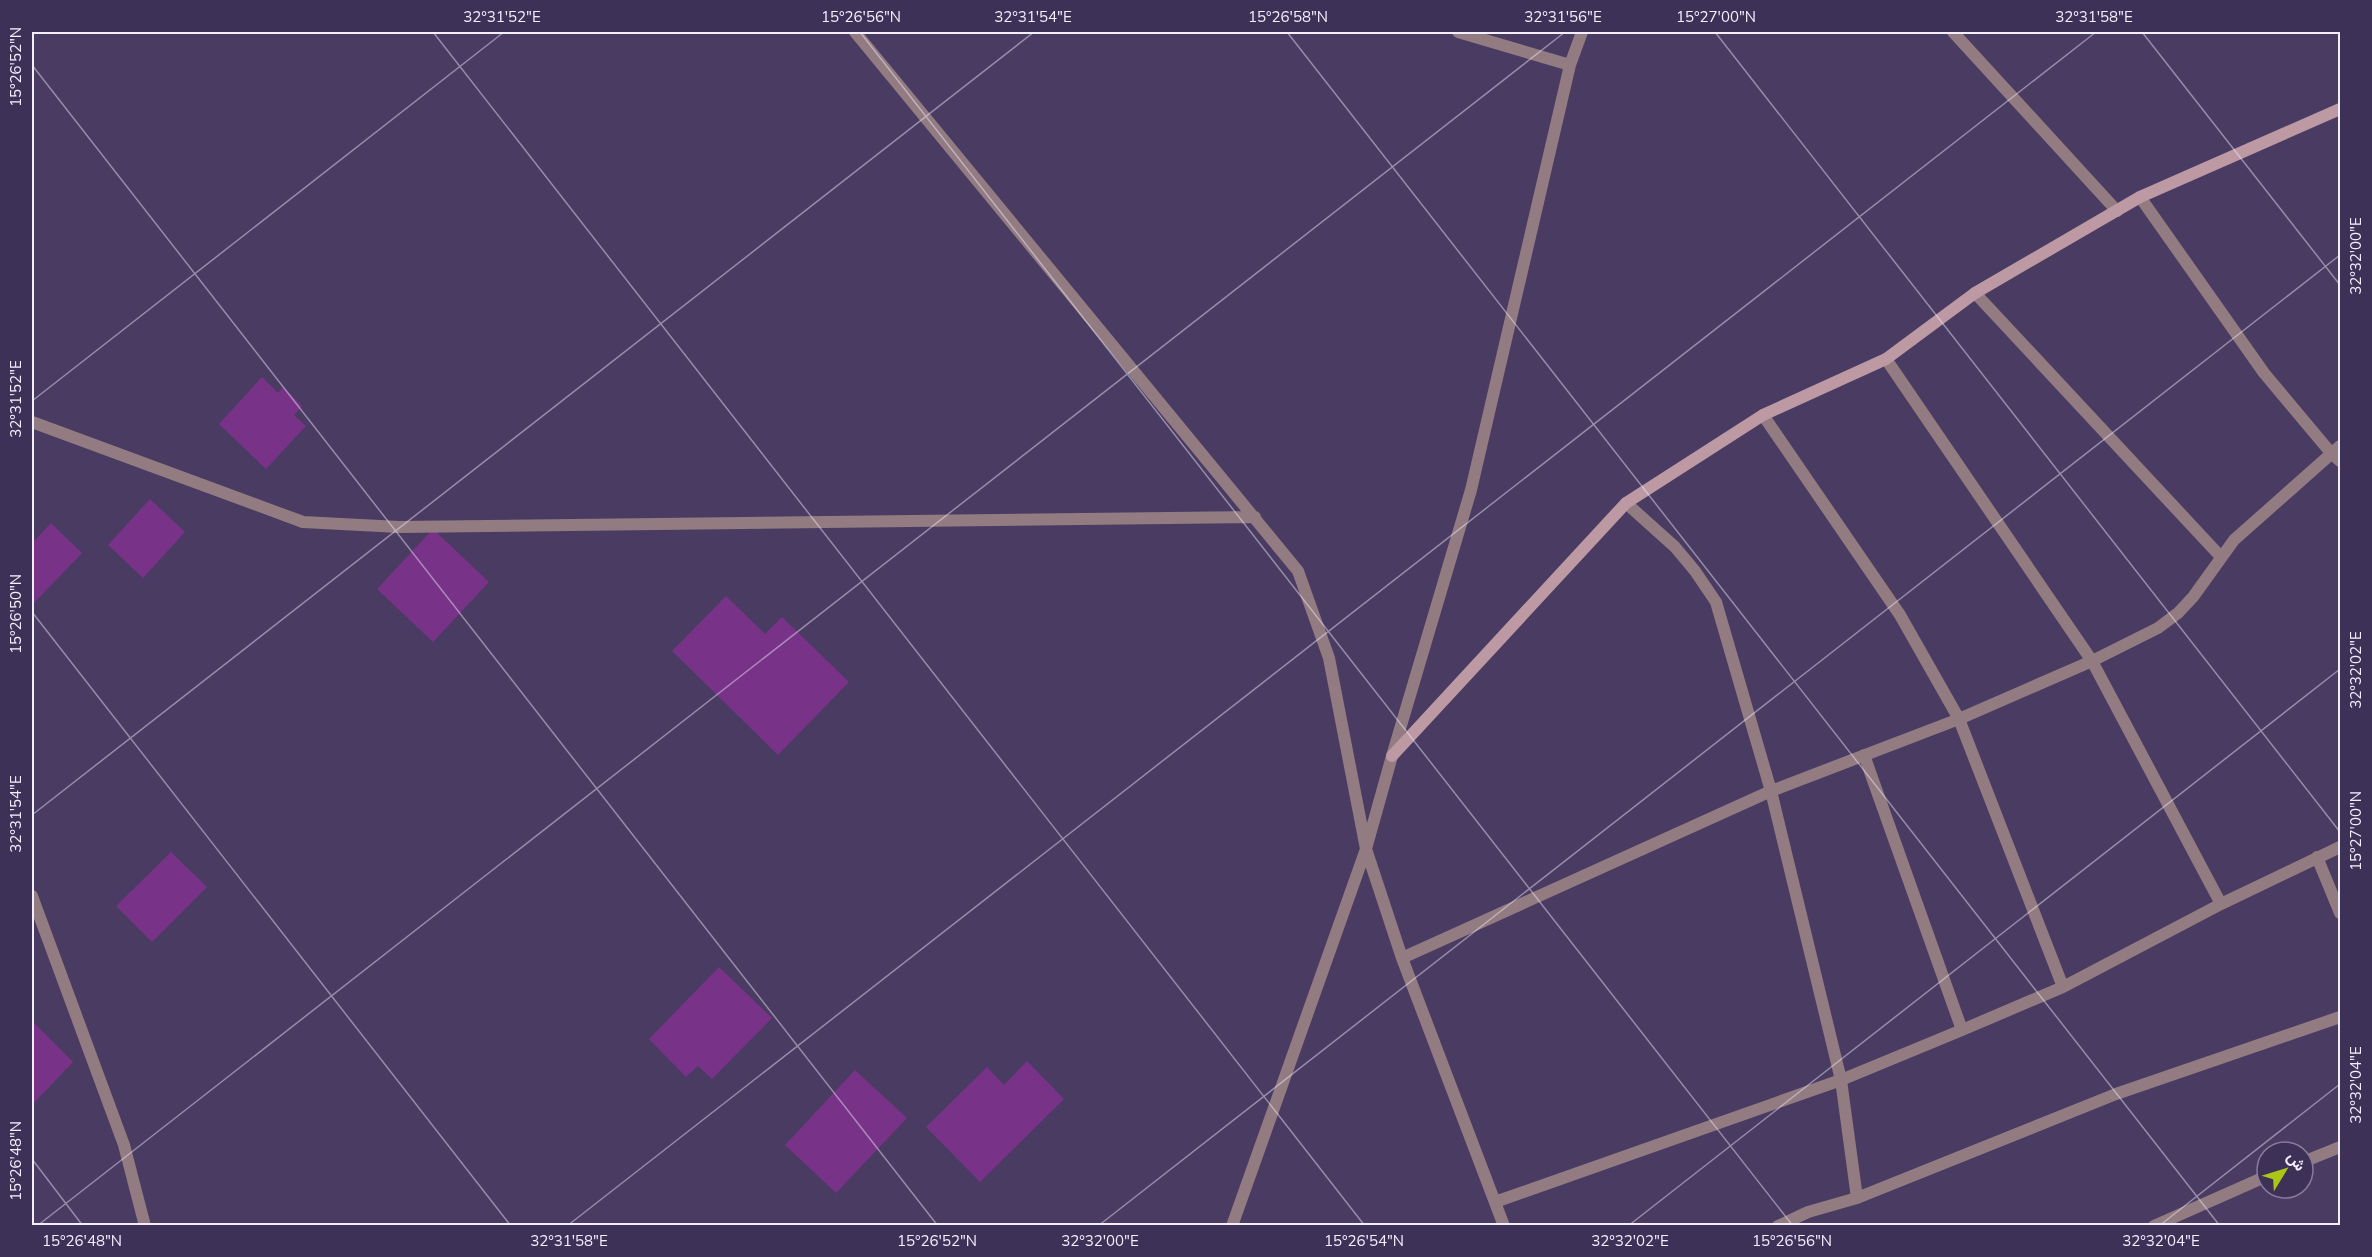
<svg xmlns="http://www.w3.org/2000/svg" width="2372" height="1257" font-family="Mulish,Vazirmatn,sans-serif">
<rect width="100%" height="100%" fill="#493b62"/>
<path fill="#783388" d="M262,377L278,393L283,387L302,406L294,415L306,426L266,469L219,424Z
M150,499L185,532L143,578L108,545Z
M51,523L82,553L33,604L32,537L35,540Z
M433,529L489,582L433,642L377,589Z
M726,596L765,634L782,617L849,682L778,755L672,651Z
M171,852L207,887L152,942L116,906Z
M719,967L772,1018L712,1079L698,1066L686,1077L649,1039Z
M32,1021L73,1062L32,1105Z
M1027,1061L1064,1099L980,1182L926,1127L987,1067L1004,1085Z
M855,1070L907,1118L836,1193L785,1145Z"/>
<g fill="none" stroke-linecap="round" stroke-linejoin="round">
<path stroke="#927b81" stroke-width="12" d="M855,32L1298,571L1329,658L1366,849L1402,958L1504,1226
M1458,32L1570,65
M1953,32L2117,211
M2140,197L2264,373L2331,453L2340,461
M1975,293L2221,557
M1886,359L2092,661L2221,904
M1763,415L1900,615L1959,719L2063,987
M32,422L303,522L399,527L1255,517
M1626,503L1675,547L1695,571L1716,602L1771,791L1841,1080L1857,1198
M1864,755L1962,1030
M2317,857L2340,913
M32,896L124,1145L145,1226
M1402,958L1771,791L1959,719L2092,661L2158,628L2178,613L2193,597L2234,540L2340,446
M2303,1162L2340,1147
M1495,1202L1841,1080L1962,1030L2063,987L2221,904L2340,847
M1232,1226L1366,849L1392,756L1471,490L1570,65L1582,32
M1778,1226L1808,1212L1857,1198L2116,1094L2340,1017
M2154,1226L2267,1176"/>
<path stroke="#bd99a3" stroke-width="12" d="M1392,756L1626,503L1763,415L1886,359L1975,293L2140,197L2340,109"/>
</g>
<path fill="none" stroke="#f4effe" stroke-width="1.5" stroke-opacity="0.45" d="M433,32L1365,1226M860,32L1793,1226M1287,32L2220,1226M1715,32L2340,832M2142,32L2340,285M32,65L938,1226M32,401L504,32M32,612L511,1226M32,815L1034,32M32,1159L83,1226M37,1226L1565,32M567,1226L2096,32M1098,1226L2340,255M1628,1226L2340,669M2159,1226L2340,1084"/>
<rect width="2372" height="1257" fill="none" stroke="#3e3157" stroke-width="66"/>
<g transform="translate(2285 1170) rotate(52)"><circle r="28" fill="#3e3157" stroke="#877d9a" stroke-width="1.5"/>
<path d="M0-4.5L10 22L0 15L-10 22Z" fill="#abc615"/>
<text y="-9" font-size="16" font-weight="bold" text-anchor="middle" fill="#f4effe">ش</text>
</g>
<rect x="33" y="33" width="2306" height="1191" fill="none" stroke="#f4effe" stroke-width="2"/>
<g font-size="15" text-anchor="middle" fill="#f4effe">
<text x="502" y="22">32°31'52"E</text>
<text x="861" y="22">15°26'56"N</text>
<text x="1033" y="22">32°31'54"E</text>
<text x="1288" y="22">15°26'58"N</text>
<text x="1563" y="22">32°31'56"E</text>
<text x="1716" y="22">15°27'00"N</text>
<text x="2094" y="22">32°31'58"E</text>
<text transform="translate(16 67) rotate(-90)" y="5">15°26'52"N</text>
<text transform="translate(2356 256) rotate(-90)" y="5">32°32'00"E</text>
<text transform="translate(16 399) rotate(-90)" y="5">32°31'52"E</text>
<text transform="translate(16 614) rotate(-90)" y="5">15°26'50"N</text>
<text transform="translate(2356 670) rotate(-90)" y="5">32°32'02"E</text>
<text transform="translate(16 814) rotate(-90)" y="5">32°31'54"E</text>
<text transform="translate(2356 831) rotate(-90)" y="5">15°27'00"N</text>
<text transform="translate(2356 1085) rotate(-90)" y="5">32°32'04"E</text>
<text transform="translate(16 1161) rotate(-90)" y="5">15°26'48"N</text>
<text x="82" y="1246">15°26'48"N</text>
<text x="569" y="1246">32°31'58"E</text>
<text x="937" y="1246">15°26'52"N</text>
<text x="1100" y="1246">32°32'00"E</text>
<text x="1364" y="1246">15°26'54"N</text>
<text x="1630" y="1246">32°32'02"E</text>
<text x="1792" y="1246">15°26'56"N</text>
<text x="2161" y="1246">32°32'04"E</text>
</g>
</svg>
